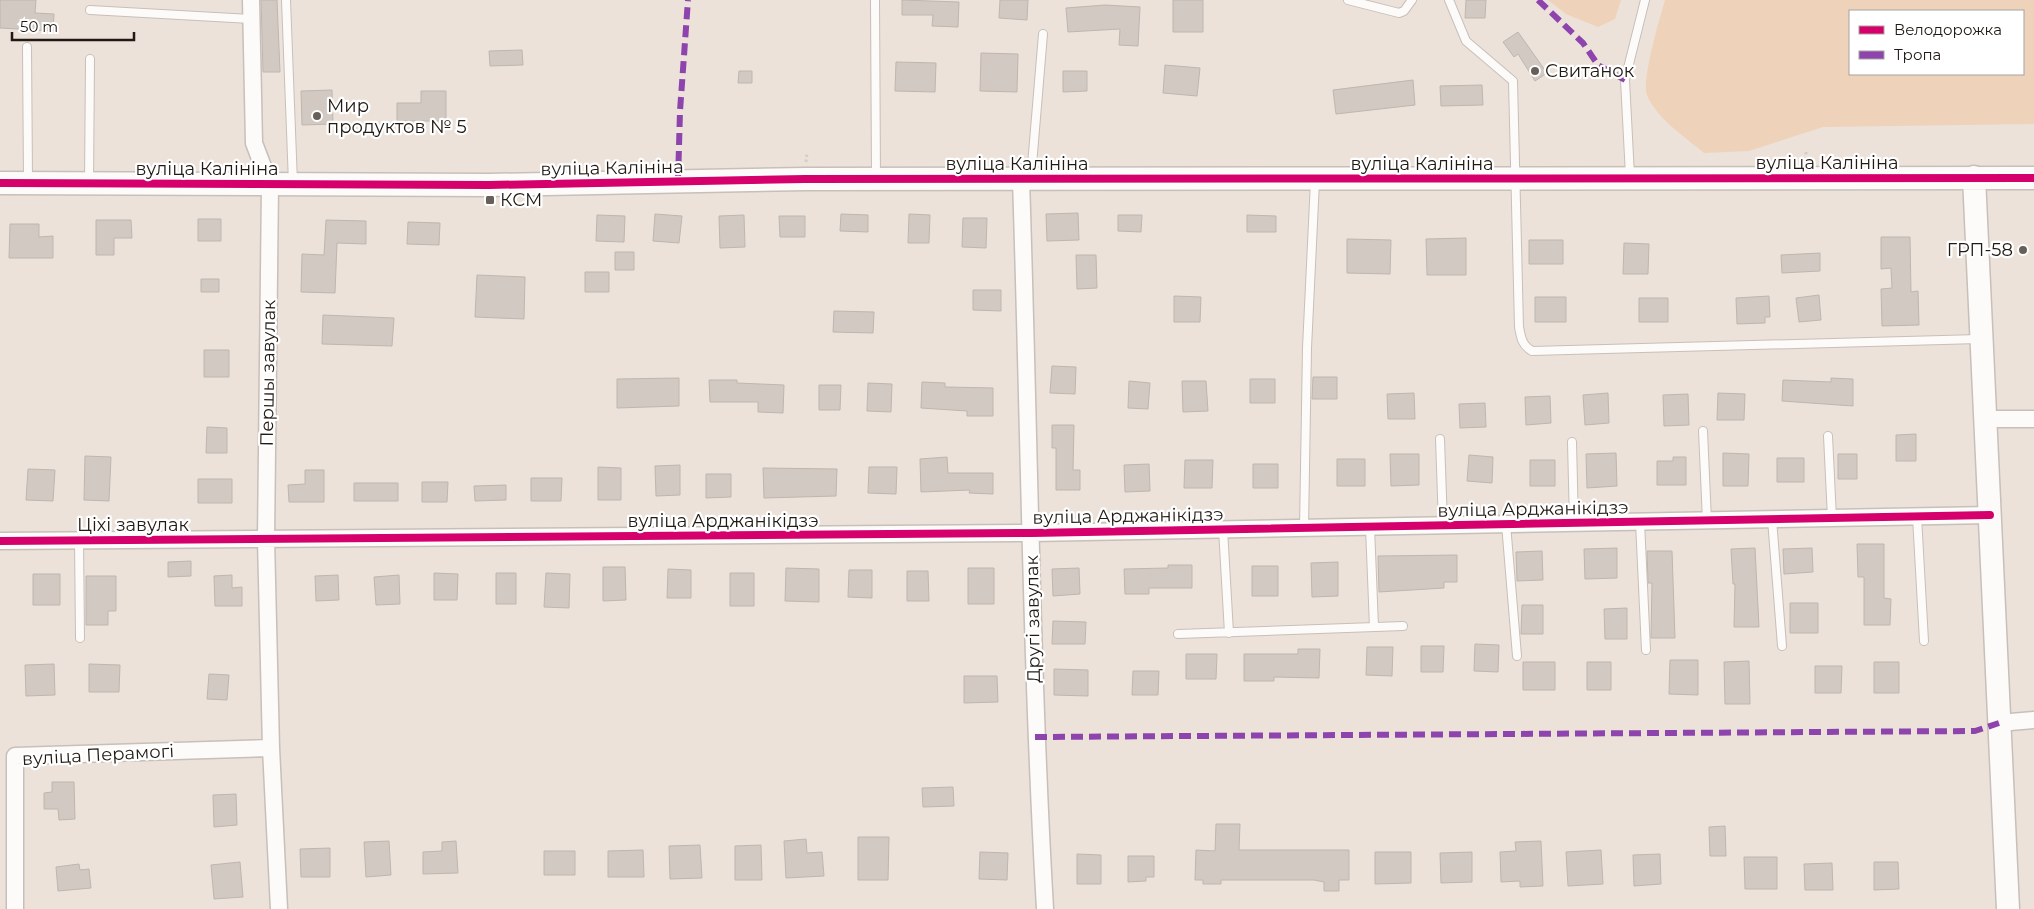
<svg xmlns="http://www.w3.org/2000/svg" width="2034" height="909" font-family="Montserrat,sans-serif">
<rect width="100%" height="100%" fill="#ece2da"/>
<path fill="#eed2ba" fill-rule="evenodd" d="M1548,0H1621L1615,19L1598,27L1566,14Z
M1665,0H2034V124L1823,127L1749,151L1704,153C1684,136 1657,119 1647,95C1641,82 1660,17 1665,0ZM2023,11V74H1850V11Z"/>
<path fill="#d1c9c2" stroke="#beb6b0" d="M0,0H36L35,13L54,14L53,31L0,28Z
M261,0H277L280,72H263Z
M902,0L959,2L958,27L932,26L933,15H902Z
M1000,0H1028L1027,20L999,18Z
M1173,0H1203V32H1173Z
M1466,0H1486L1485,18H1465Z
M1105,5L1140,7L1138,46L1119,45L1120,29L1068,32L1066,8Z
M1518,32L1547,73L1535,81L1518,54L1514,57L1503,42Z
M522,50L523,65L490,66L489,51Z
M981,53L1018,54L1017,92L980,91Z
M896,62L936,63L935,92L895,91Z
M1165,65L1200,68L1197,96L1163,93Z
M739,71H752V83H738Z
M1063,71H1087V91L1063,92Z
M1413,80L1415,105L1336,114L1333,90Z
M1482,85L1483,105L1441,106L1440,86Z
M332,90L333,124L302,125L301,91Z
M421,91H446V121H397V103H421Z
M1078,213L1079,240L1047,241L1046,214Z
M655,214L682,216L679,243L653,241Z
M841,214L868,215V232L840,231Z
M909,214L930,215L929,243H908Z
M597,215L625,216L624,242L596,241Z
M744,215L745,247L720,248L719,216Z
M1118,215H1142L1141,232L1118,231Z
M1247,215L1276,216V232H1247Z
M779,216H805V237H780Z
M963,218H987L986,248L962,247Z
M198,219H221V241H198Z
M96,220H131L132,238H114V255H96Z
M326,220L366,221V244L337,243L335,293L301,292L302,254L324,255Z
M408,222L440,223L439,245L407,244Z
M10,224H39V237L53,236V258H9Z
M1881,237H1910L1911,292L1918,291L1919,325L1882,326L1881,289L1892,288L1891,268L1881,269Z
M1466,238V275H1427L1426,239Z
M1347,239L1391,240L1390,274L1347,273Z
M1529,240H1563V264H1529Z
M1624,243L1649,244L1648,274H1623Z
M615,252H634V270H615Z
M1820,253V271L1782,273L1781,255Z
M1076,255H1096L1097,288L1077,289Z
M585,272H609V292H585Z
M477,275L525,277L524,319L475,317Z
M201,279H219V292H201Z
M973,290H1001V311L973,310Z
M1819,295L1821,320L1799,322L1796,298Z
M1174,296L1201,297L1200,322H1174Z
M1769,296L1770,317H1765V323L1737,324L1736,298Z
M1535,297H1566V322H1535Z
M1639,298H1668V322H1639Z
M834,311L874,312L873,333L833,332Z
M323,315L394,318L392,346L322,344Z
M204,350H229V377H204Z
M1052,366L1076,367L1075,394L1050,393Z
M1313,377H1337V399H1312Z
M679,378V406L617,408V379Z
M1831,378L1853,379V406L1782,401L1783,380L1831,382Z
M1250,379H1275V403H1250Z
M709,380H737V383L784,385L783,413L758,412V402H710Z
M1129,381L1150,383L1148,409L1128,408Z
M1182,381H1206L1208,411L1183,412Z
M922,382L945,383V387L993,388V416H967V411L921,408Z
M868,383L892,384L891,412L867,411Z
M819,385H841L840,410H819Z
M1414,393L1415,419H1388L1387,394Z
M1608,393L1609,423L1585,425L1583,395Z
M1718,393L1745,394L1744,420H1717Z
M1688,394L1689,425L1664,426L1663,395Z
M1550,396L1551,423L1526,425L1525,397Z
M1485,403L1486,427L1460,428L1459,404Z
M1052,425H1074L1073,470H1080V490H1056V448H1052Z
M207,427L227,428V453H206Z
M1916,434V461H1896V435Z
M1616,453L1617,486L1587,488L1586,454Z
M1723,453L1749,454L1748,486H1723Z
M1390,454H1419V485L1391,486Z
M1838,454H1857V479H1838Z
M1469,455L1493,457L1492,483L1467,481Z
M85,456L111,457L109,501L84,500Z
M947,457L948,473H993V494L969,493L970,490L921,492L920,459Z
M1673,457H1686V485H1657V461H1673Z
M1777,458H1804V482H1777Z
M1337,459H1365V486H1337Z
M1185,460H1213L1212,488H1184Z
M1530,460H1555V486H1530Z
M1149,464L1150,491L1125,492L1124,465Z
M1253,464H1278V488H1253Z
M680,465V495L656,496L655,466Z
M598,467L621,468V500H598Z
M869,467H897L896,494L868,493Z
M763,468L837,469L836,496L764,498Z
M28,469L55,470L53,501L26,500Z
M305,470H324V502H289L288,485L305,484Z
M706,474H731V497L706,498Z
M531,478H562L561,501H531Z
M198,479H232V503H198Z
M422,482H448L447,502H422Z
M354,483H398V501H354Z
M506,485V500L475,501L474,486Z
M1857,544H1884V598L1891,599L1890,625H1864V577H1858Z
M1617,548V578L1585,579L1584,549Z
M1755,548L1759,627H1734L1735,584H1733L1731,549Z
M1812,548L1813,572L1784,574L1783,549Z
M1542,551L1543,580L1517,581L1516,552Z
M1647,551H1672L1675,638H1651L1652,583H1648Z
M1457,555V582H1444V588L1379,592L1378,556Z
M191,561V576L168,577V562Z
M1338,562V596L1312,597L1311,563Z
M1168,565H1192V588H1149V594H1125L1124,569L1168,568Z
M1252,566H1278V596H1252Z
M603,567H625L626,600L603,601Z
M786,568L819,569V602L785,601Z
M968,568H994V604H968Z
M1079,568L1080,594L1053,596L1052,569Z
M668,569L691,570V598H667Z
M849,570H872V598L848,597Z
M907,571H928L929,601H907Z
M434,573L458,574L457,600H434Z
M496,573H516V604H496Z
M546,573L570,574L569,608L544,607Z
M730,573H754V606H730Z
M33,574H60V605H33Z
M232,575V588L242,587V606H215L214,576Z
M338,575L339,600L316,601L315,576Z
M399,575L400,604L376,605L374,577Z
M86,576H116V611H108V625H86Z
M1790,603H1818V633H1790Z
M1522,605H1543V634H1521Z
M1627,608V639H1605L1604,609Z
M1053,621L1086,622L1085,644H1052Z
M1475,644L1499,645L1498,672L1474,671Z
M1421,646H1444L1443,672H1421Z
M1367,647H1393L1392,676L1366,675Z
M1298,649H1320L1319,678L1274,677V681H1244V654H1298Z
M1186,654H1217L1216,679H1186Z
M1670,660H1698V695L1669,694Z
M1749,661L1750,704H1725L1724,662Z
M1523,662H1555V690H1523Z
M1587,662H1611V690H1587Z
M1874,662H1899V693H1874Z
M54,664L55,695L26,696L25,665Z
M89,664L120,665L119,692H89Z
M1815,666H1842L1841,693H1815Z
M1054,669L1088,670V696L1054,695Z
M1133,671H1159L1158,695H1132Z
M209,674L229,675L227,700L207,699Z
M964,676H997L998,702L964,703Z
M52,782H74L75,819L59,820L58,809H44V793L52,792Z
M953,787L954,806L923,807L922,788Z
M236,794L237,825L214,827L213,795Z
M1216,824H1240L1239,850H1349V880H1339V891H1324V882L1314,880H1221V884H1203V880H1195L1196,850L1215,851Z
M1725,826L1726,856H1710L1709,827Z
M858,837H889L888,880H858Z
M806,839L807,853L822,852L824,876L786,878L784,841Z
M389,841L391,875L366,877L364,842Z
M456,841L458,873L423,874V852L442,851V842Z
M1541,841L1543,886L1520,887V881L1501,882L1500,852L1516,851L1515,842Z
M700,845L702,878L670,879L669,846Z
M761,845L762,880H735V846Z
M330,848V877H301L300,849Z
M643,850L644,877H608V851Z
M1601,850L1603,884L1568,886L1566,852Z
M544,851H575V875H544Z
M980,852L1008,853L1007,880L979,879Z
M1375,852H1411V883L1375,884Z
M1472,852V882L1441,883L1440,853Z
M1077,854L1101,855V884H1077Z
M1660,854L1661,884L1634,886L1633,855Z
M1128,856H1154V877H1146V881L1128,882Z
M1744,857H1777V889H1745Z
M240,862L243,897L214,899L211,865Z
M1874,862H1898L1899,889L1874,890Z
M1832,863L1833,890H1805L1804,864Z
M79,864L80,870L89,869L91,888L58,891L56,867Z"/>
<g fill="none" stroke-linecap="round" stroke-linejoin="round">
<g stroke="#c7bfb9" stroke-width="10">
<path id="lane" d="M286,0L293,183
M875,0L876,178
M1348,0L1399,13L1404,11L1412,0
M1449,0L1466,41L1513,81L1519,327C1521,338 1522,345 1532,351L1979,339
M90,10L251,19
M27,47L28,180
M1630,176L1625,80L1645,0
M1031,177L1043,34
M89,182L90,59
M1703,431L1707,521
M1828,436L1832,518
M1440,439L1443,525
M1572,442L1574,523
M1917,517L1924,641
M1772,519L1782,646
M1640,522L1646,650
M1506,524L1517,656
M1370,527L1374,627
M1304,528L1307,348L1315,181
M1223,529L1229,633
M79,540L80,638
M1178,634L1403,626"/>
</g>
<g stroke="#c7bfb9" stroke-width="19">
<path id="street" d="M251,0L254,143L270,185L266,539L271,748L279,909
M1021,179C1029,423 1031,666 1045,909
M1985,419H2034
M0,541L1032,533L1990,515
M1999,723L2034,720
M15,909V756L271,748"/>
</g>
<g stroke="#c7bfb9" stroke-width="25">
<path id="secondary" d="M1974,177L2008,909
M0,183L489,185L805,179L2034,178"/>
</g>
<path stroke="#d1cecc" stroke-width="3" stroke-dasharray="2.5 2.5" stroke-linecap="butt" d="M1806,152V161
M806,162L807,153"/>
<use href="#lane" stroke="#fcfbf9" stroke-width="8"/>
<use href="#street" stroke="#fcfbf9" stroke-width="16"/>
<use href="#secondary" stroke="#fcfbf9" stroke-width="22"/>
<path stroke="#8e44ad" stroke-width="6" stroke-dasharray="12 6" stroke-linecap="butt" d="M1538,0L1583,43L1598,65L1625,80
M678,181L680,111L688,0
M1035,737L1975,731L1999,723"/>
<g stroke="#fff" stroke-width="11">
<path id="cycleway" d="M0,183L489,185L805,179L2034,178
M0,541L1032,533L1990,515"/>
</g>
<use href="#cycleway" stroke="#d6006c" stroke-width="8"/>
</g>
<g fill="#675f59" stroke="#fff" stroke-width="2">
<circle cx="1535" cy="71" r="5"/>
<circle cx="317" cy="116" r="5"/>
<rect x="485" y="195" width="10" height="10" rx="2.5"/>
<circle cx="2023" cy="250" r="5"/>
</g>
<g text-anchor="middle" stroke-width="4.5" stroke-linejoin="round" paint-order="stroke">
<g font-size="18" fill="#201914" stroke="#fff" text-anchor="start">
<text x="1545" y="77">Свитанок</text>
<text x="327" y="112">Мир<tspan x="327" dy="21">продуктов № 5</tspan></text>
<text x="500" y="206">КСМ</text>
<text x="2013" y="256" text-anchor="end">ГРП-58</text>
</g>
<g font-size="18" fill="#201914" stroke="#fff">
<text x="1827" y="169">вуліца Калініна</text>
<text x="1017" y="170">вуліца Калініна</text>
<text x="1422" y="170">вуліца Калініна</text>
<text transform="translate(612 168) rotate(-1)" y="6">вуліца Калініна</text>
<text x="207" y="175">вуліца Калініна</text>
<text transform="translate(268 373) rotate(-89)" y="6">Першы завулак</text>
<text transform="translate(1533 509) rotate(-1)" y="6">вуліца Арджанікідзэ</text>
<text transform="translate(1128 516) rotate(-1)" y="6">вуліца Арджанікідзэ</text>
<text x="723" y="527">вуліца Арджанікідзэ</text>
<text x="133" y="531">Ціхі завулак</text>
<text transform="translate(1033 619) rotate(-91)" y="6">Другі завулак</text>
<text transform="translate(98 755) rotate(-3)" y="6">вуліца Перамогі</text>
</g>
</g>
<rect x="1849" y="10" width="175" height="65" fill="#ffffff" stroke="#a6a3a1"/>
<rect x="1859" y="26" width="25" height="8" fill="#d6006c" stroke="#a6a3a1"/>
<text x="1894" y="35" font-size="15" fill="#201914">Велодорожка</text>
<rect x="1859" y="51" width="25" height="8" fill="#8e44ad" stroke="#a6a3a1"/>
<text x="1894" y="60" font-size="15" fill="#201914">Тропа</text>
<path d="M12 32v8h122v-8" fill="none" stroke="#201914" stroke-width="2.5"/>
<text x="20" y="32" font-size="15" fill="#201914" stroke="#ffffff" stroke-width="4" paint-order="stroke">50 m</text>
</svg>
